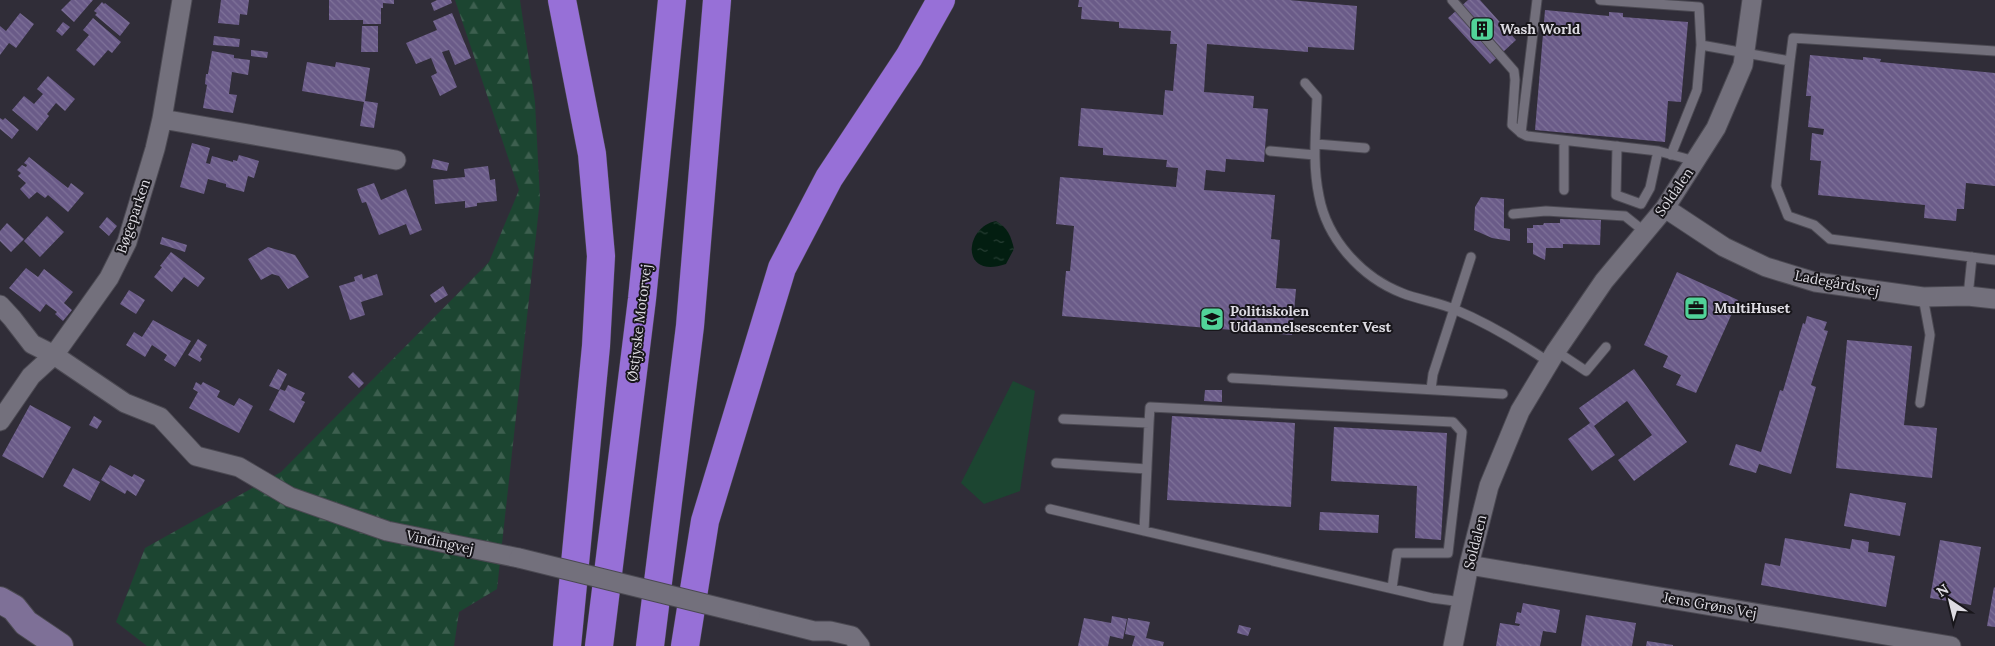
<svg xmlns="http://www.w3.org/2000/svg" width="1995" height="646" font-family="Lora,serif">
<defs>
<pattern id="forest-firs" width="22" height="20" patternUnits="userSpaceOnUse" patternTransform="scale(1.25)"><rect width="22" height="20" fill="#1c4531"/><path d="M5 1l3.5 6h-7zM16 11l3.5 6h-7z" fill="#3d5f4f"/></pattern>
<pattern id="water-ripples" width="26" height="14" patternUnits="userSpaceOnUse" patternTransform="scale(1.25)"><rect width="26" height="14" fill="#031e11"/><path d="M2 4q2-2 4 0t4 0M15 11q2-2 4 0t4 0" fill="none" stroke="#273e34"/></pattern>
<pattern id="building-back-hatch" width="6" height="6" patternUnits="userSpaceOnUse" patternTransform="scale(1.25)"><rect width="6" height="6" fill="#6a5b88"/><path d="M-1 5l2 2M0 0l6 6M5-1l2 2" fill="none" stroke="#7f7299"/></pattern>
</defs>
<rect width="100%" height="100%" fill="#302d38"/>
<path fill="url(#forest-firs)" d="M455,0H520L535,102L540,199L497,589L459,612L454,646H147L116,622L145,548L281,472L489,262L519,190Z"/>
<path fill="#1c4531" d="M1013,381L1035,391L1020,491L984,504L961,483Z"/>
<path fill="url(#water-ripples)" d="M996,221C1008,228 1011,236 1014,249L1006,264C960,280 964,227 996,221Z"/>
<path fill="url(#building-back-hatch)" d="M71,0H93L74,22L61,10Z
M221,0H249L247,15L240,14L239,25L218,23Z
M329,0H394V4L383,3V8H381V24H363V20H329Z
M437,0H451L452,3L434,11L431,3Z
M1079,0H1289L1357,6L1354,50L1308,47V52L1207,44L1204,92L1254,96L1253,108L1268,109L1264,162L1226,159L1225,172L1206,170L1204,190L1275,195L1271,239L1280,240L1276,288L1296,289L1292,335L1062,316L1066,271H1070L1074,226L1056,224L1060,177L1176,187L1178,168L1166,167L1167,160L1103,155V148L1078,146L1081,108L1163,115L1165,90L1173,91L1177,44H1170L1171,31L1119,28V22L1081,19L1082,7H1078Z
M1468,0H1480L1516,40L1490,64L1448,18Z
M102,2L104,4L105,3L130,23L120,36L95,15L97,13L94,11Z
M1545,10L1609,16V12L1623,13V17L1688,22L1681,102L1668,101L1665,142L1535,130Z
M20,13L34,24L16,48L9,43L0,55V26L6,31Z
M452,13L471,58L455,65L449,50L442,52L457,87L440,96L431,76L437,73L431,58L416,64L406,43L437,30L433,21Z
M93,18L121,42L112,53L108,50L94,66L76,50L89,35L83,30Z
M63,22L70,27L62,36L56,31Z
M362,26H378V52H361Z
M214,36L240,39L239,47L213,45Z
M251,50L268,52L267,58L251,56Z
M212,51L234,55V58L250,60L248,75L232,72L229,94L237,95L233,113L203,108L207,85L205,84L206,74H208Z
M1810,55L1863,60V57L1881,59L1880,62L1995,73V186L1966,183L1964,209H1957L1956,221L1924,218L1925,205L1818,195L1821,161L1810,160L1812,133L1823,135L1824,129L1808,127L1811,96H1806Z
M307,62L335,67L336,62L370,68L365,101L378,103L374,128L360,126L364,102L302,91Z
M48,76L75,99L65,111L56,103L47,114L49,116L37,131L12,110L24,96L34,104L43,94L37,89Z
M0,118L3,120L5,118L19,130L12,139L0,129Z
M192,143L210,148L206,163L210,164L212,156L233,162V160L237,161L239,155L259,161L254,178L248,176L244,192L226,187V184L208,179L204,194L180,187Z
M29,157L68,188L71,183L84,193L68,212L48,195L45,198L37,192L29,199L20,189L26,183L18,176L21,173L17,170L22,165L26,167L27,165L24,163Z
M433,159L449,163L447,171L431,168Z
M488,166L490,180L495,179L497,201L477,203V206L465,208V201L435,204L433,180L465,177L464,169Z
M374,183L381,200L406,189L422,230L410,235L406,224L379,235L366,202L362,203L357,189Z
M1481,197L1504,199V228L1510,229V241L1492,238L1474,230L1475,207Z
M47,216L64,232L40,257L24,241Z
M107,217L117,226L109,236L99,227Z
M1560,219L1601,220L1600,245L1563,244V248H1546L1545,260L1533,254V243H1527V228H1533V225H1543L1544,223H1560Z
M7,223L24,239L11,252L0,241V231Z
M162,237L187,245L185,252L160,244Z
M268,247L295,255L309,277L288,289L279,276L272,274L261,280L248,259Z
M171,252L205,278L198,287L184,277L172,292L154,277L162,267L160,266Z
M26,268L38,277L44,269L73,292L64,303L72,310L63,321L55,314L57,312L46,304L40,312L9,288Z
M1677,272L1738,300L1696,393L1676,385L1681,375L1663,367L1668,356L1644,345Z
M362,274L363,279L377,274L383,295L361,302L365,315L350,320L339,286L355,281L354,277Z
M443,286L448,295L435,303L430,295Z
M129,290L145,300L136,314L120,304Z
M1807,316L1827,322L1824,330L1828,331L1811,385L1816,387L1791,474L1759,464L1756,473L1729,465L1736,444L1761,452L1780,390L1783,391L1803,323L1805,324Z
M153,320L191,341L175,367L164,360L167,355L152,345L145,357L126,345L134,332L142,337Z
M198,339L207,345L200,357L202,359L200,362L188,355Z
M1847,340L1912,346L1904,425L1937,428L1932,478L1836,468Z
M278,369L287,374L279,390L269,386Z
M1634,369L1687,442L1634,481L1618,460L1652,435L1627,401L1594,426L1615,455L1592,471L1568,439L1590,423L1579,408Z
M353,372L364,383L359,388L348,377Z
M196,382L201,385L203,382L220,391L217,397L234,406L239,398L253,406L239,433L189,408L198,392L193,389Z
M288,385L305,393L301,400L305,402L294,423L269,410L280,389L285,391Z
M1205,390H1222V402L1204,401Z
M30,405L71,427L43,478L2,456Z
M94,416L102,421L97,429L89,425Z
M1172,416L1295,423L1291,507L1167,500Z
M1334,427L1447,433L1441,540L1415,538L1417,486L1331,481Z
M110,465L132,477L134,474L145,480L136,496L127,490L125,494L101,480Z
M73,468L100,482L90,501L63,486Z
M1850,493L1906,503L1900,536L1844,526Z
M1320,512L1379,515L1378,533L1319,530Z
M1785,538L1850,549L1852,539L1869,542L1868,552L1895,556L1886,607L1761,585L1765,563L1780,566Z
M1940,540L1981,547L1971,605L1930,598Z
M1994,587L1995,588V627L1987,626Z
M1523,603L1560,610L1556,633L1543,631L1540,646H1496L1500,623L1519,626L1520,624L1515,623L1517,612L1521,613Z
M1586,615L1636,623L1632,646H1581Z
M1112,616L1127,619L1123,639L1110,636L1108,646H1078L1084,618L1111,623Z
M1128,618L1150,622L1146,638L1164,642L1163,646H1132L1135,636L1125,634Z
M1239,625L1251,628L1248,636L1237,633Z
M1647,641L1673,645V646H1646Z"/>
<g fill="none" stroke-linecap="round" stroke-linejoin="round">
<g stroke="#4b4952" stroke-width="11">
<path id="lane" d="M1452,0L1514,71L1515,80L1512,125L1521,133
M1537,0L1521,133L1527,136L1658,151L1695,161
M1600,0L1699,7L1701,45L1697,90L1671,155
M1701,45L1790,61L1793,38L1995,51
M1790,61L1776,186L1788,216L1814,225L1830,239L1995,260
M1305,83L1317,97C1316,130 1312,163 1319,196C1327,239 1361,277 1402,293C1419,300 1439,302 1456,310C1489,324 1519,342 1549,362
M1316,144L1365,148
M1617,146L1616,195L1641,204L1650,188L1658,151
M1270,151L1315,155
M1564,190V141
M1513,214L1546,211L1625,216L1645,232
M1968,296L1972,257
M1556,351L1586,371L1606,347
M1232,378L1503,394
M1431,389L1433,374L1471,257
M1920,403L1930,335L1923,297
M1063,419L1149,423L1144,531
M1149,423L1150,407L1453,422L1462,432L1448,553H1397L1392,588
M1056,463L1147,469
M1050,509L1432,598L1462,602"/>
</g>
<g stroke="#4b4952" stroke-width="21">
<path id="street" d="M162,119L396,160
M1665,208L1724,247L1766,267L1815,282L1923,297L1968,296L1995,299
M0,305L12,318L32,344L54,355L125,403L160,417L196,456L239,467L290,497L387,531L519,558
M0,421L31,376L54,355L87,309L109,278L127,242L155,149L162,119L182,0
M1469,565L1951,646
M750,615L814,631H830L852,636L860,646
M1453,646L1469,565L1489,486L1520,411L1556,351L1604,281L1665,208L1716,128L1743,65L1752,0"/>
</g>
<g stroke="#4b4952" stroke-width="28">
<path id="secondary" d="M0,600L14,608L26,623L60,646"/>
</g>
<g stroke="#4b4952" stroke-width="29">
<path id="highway" d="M562,0L592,154L601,256L596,346L567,646
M599,646L642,299L672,0
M650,646L690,326L717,0
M685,646L705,521L782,268L829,178L909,57L941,0"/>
</g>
<use href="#lane" stroke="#73707c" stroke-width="9"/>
<use href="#street" stroke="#73707c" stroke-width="19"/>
<use href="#secondary" stroke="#7e7097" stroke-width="26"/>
<use href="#highway" stroke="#9770d7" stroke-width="28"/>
<g stroke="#4b4952" stroke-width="21" stroke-linecap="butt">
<path id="street-bridge" d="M519,558L750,615"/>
</g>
<use href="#street-bridge" stroke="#73707c" stroke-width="19"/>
</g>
<defs>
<g id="building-square" transform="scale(1.25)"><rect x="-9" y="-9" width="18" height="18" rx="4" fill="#51d398" stroke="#18161b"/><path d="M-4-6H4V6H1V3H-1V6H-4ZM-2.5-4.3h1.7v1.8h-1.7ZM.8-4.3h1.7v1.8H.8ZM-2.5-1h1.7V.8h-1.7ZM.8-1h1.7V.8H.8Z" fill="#111"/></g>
<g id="office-square" transform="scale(1.25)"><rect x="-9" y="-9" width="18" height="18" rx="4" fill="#51d398" stroke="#18161b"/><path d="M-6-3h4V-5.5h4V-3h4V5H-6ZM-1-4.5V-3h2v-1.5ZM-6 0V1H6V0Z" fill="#111"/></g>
<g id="university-square" transform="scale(1.25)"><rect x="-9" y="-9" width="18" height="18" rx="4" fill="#51d398" stroke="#18161b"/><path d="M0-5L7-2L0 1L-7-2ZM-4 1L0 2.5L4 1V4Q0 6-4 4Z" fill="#111"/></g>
</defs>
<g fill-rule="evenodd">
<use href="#building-square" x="1482" y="29"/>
<use href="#office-square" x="1696" y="308"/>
<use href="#university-square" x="1212" y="319"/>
</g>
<g text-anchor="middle" stroke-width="4" stroke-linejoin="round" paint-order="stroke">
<g font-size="14" font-weight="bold" fill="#dedce3" stroke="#18161b" text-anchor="start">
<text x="1500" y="34">Wash World</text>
<text x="1714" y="313">MultiHuset</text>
<text x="1230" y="316">Politiskolen<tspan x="1230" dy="16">Uddannelsescenter Vest</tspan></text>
</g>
<g font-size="14" fill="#dedce3" stroke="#18161b">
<text transform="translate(1674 192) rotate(-55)" y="5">Soldalen</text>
<text transform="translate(133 216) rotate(-71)" y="5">Bøgeparken</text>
<text transform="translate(1837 283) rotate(11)" y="5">Ladegårdsvej</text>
<text transform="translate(639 323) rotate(-83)" y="5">Østjyske Motorvej</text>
<text transform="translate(440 542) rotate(12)" y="5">Vindingvej</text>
<text transform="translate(1475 542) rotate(-76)" y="5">Soldalen</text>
<text transform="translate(1710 605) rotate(10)" y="5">Jens Grøns Vej</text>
</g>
</g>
<g transform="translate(1950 601) rotate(325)" stroke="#18161b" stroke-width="4" paint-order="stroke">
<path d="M0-4L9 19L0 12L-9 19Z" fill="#dedce3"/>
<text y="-8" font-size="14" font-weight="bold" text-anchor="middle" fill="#dedce3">N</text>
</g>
</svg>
